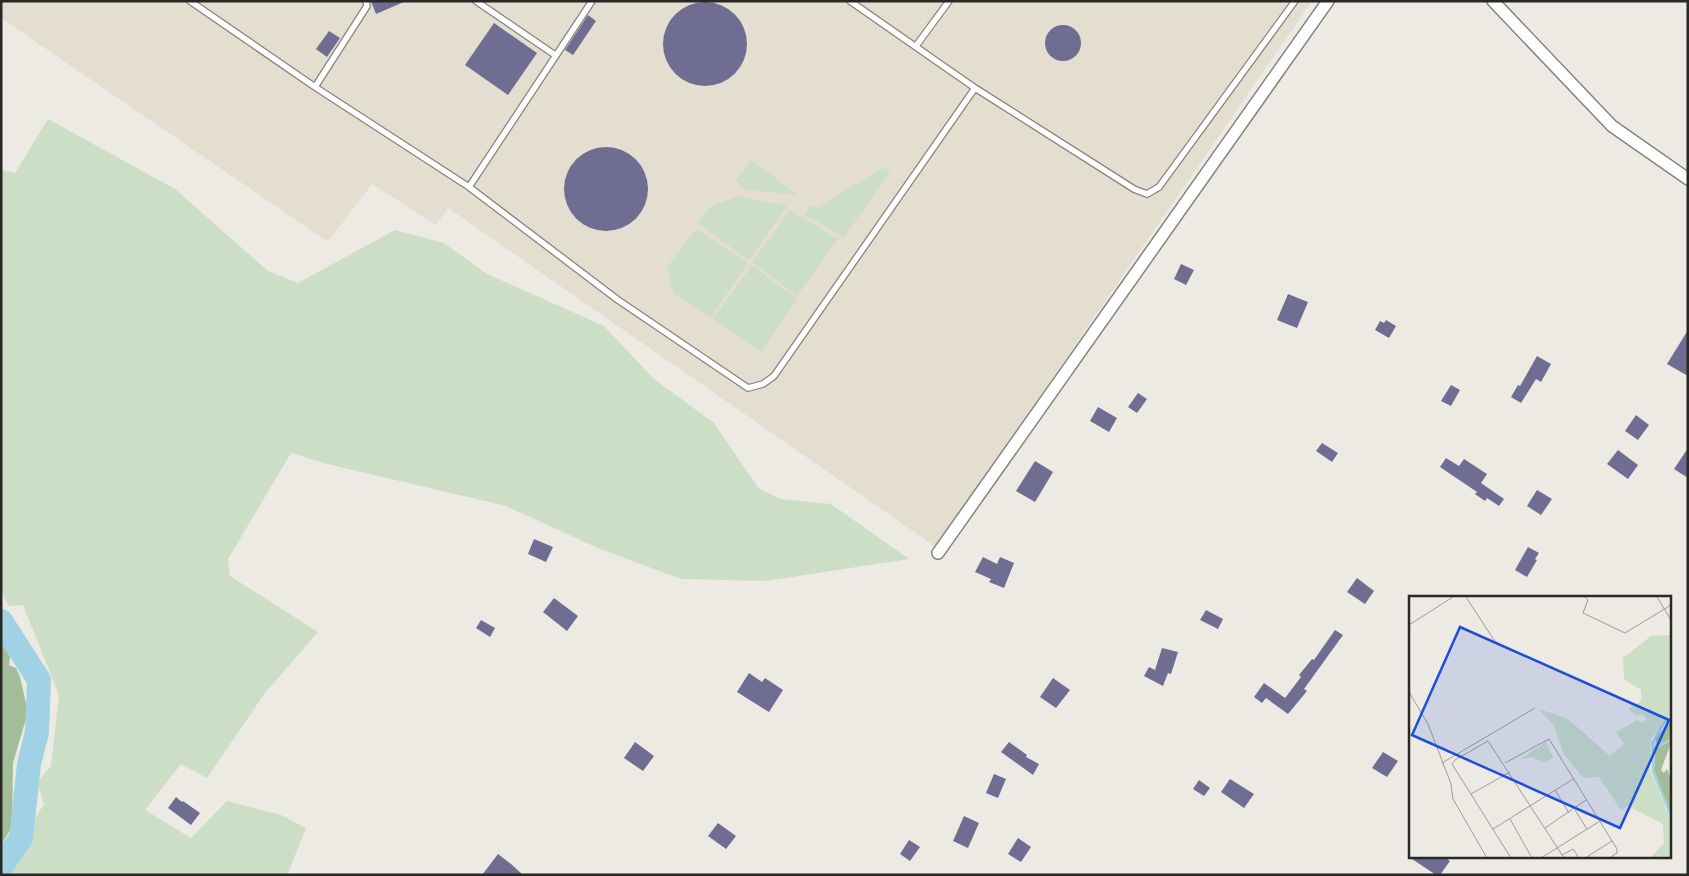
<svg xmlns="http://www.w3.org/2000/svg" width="1689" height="876" font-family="Mulish,sans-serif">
<rect width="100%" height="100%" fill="#edeae4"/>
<path fill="#e3ded0" d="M1,1H1312L936,547L448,208L436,225L372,184L328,242L1,18Z"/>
<path fill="#cddec6" d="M48,119L175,189L268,271L298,283L395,230L444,243L487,274L604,326L654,379L714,423L759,489L781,499L831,504L909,559L766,581L681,579L600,549L506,506L327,464L291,453L228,559L230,576L318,632L265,693L207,778L181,764L145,810L191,838L227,801L281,815L306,828L288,873L287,875H9L16,849L44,804L37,782L51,766L59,695L23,605L9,606L1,592V170L15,173Z
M752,160L797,195L747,190L735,180Z
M884,167L890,173L844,237L805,215L810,206L818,207Z
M738,196L787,206L749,260L698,224L710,207Z
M790,210L838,239L797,296L752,262Z
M696,229L748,263L711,317L674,294L667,267Z
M752,265L797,299L762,352L713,319Z"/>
<path fill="#a4bd99" d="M1,635L11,652L9,665L16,668L20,677L28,712L13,763L12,827L1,845Z"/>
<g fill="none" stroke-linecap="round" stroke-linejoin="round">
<path stroke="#a0d1e4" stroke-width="4" d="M1,647L12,637"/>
<path stroke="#a0d1e4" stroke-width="24" d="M1,621L39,680L37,732L29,764L21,838L1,867"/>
</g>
<path fill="#6f6d92" d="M371,1H406L376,14Z
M663 44a42 42 0 1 1 84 0a42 42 0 1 1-84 0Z
M588,15L596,21L573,55L565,50Z
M494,23L537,53L508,95L465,65Z
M1045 43a18 18 0 1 1 36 0a18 18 0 1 1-36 0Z
M329,31L340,38L327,57L316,49Z
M564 189a42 42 0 1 1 84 0a42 42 0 1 1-84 0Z
M1181,264L1194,270L1186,285L1174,279Z
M1288,294L1308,302L1297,328L1277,320Z
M1386,320L1396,326L1389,338L1375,330L1380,321L1384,323Z
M1688,330V376L1667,364Z
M1537,356L1551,364L1541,382L1536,379L1521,403L1511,397L1518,385L1520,386Z
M1451,385L1460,390L1451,406L1441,401Z
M1138,393L1147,399L1137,413L1128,407Z
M1098,407L1117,418L1109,432L1090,421Z
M1636,415L1649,425L1638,440L1625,431Z
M1322,443L1338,453L1332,462L1316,451Z
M1688,448V478L1674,469Z
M1618,450L1638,465L1628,479L1607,464Z
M1446,458L1459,466L1464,459L1487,474L1481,483L1504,499L1499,506L1487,498L1485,501L1475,494L1477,492L1440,467Z
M1035,461L1053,472L1035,502L1016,491Z
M1537,490L1552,499L1541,515L1527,506Z
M534,539L553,547L546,562L528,554Z
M1528,547L1539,553L1535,559L1537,560L1527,577L1515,570Z
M983,557L997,564L1000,557L1014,563L1004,588L989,582L991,579L975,572Z
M1357,578L1374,591L1365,604L1347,592Z
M554,598L578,616L567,631L543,612Z
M1206,610L1223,619L1218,629L1200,620Z
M481,620L495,628L490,637L476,628Z
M1335,630L1343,635L1304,689L1307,691L1288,714L1266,698L1262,703L1254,697L1264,683L1285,698L1301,677L1299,675L1312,659L1314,660Z
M1162,648L1178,652L1171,674L1168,673L1163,686L1144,676L1149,667L1155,670Z
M749,673L762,682L765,678L783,690L769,712L737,692Z
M1053,678L1070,690L1056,708L1040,697Z
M635,742L654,756L643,771L624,758Z
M1009,742L1027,755L1026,757L1039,764L1033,775L1001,752Z
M1383,752L1398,761L1387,777L1372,768Z
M994,774L1006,779L998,798L986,793Z
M1230,779L1254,794L1244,808L1221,792Z
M1199,780L1210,788L1204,796L1193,789Z
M176,797L182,802L183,801L200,813L191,825L168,808Z
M964,816L979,823L968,848L953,841Z
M718,823L736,836L726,849L708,836Z
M1018,838L1031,847L1021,862L1008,854Z
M909,840L920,847L910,861L900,854Z
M498,854L511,864L523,875H482Z
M1409,857H1444L1450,861L1440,875H1436Z"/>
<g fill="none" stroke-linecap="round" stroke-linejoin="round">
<g stroke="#85837d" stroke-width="8">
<path id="lane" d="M190,1L315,87L469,187L618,300L748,388L763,384L774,376L975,88
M476,1L555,55
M850,1L975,88L1134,189L1147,194L1159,187L1295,1
M916,46L949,1
M315,87L367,6L366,1
M469,187L592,1"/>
</g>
<g stroke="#85837d" stroke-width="14">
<path id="street" d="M1493,1L1612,126L1688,179
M938,553L1328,1"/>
</g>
<use href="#lane" stroke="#fff" stroke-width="5.5"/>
<use href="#street" stroke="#fff" stroke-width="11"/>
</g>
<g transform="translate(1409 596)">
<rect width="262" height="262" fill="#edeae4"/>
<path d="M262,39V118L242,143L241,173L262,225V262H241L255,247L254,228L219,210L212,214L190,181L175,182L170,177L155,158L145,130L130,113L159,123L201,160L215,148L207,136L229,124L231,127L238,124L234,118L227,120L219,113L232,105V94L215,83L214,62L242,40ZM137,146L144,162L135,167L124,161L111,163Z" fill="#cddec6"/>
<path d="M262,124V147L252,174L255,177L258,173L262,183V218L245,174L247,142Z" fill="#a4bd99"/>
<path fill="none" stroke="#a0d1e4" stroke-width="2.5" d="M262,122L255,127L244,146V175L262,220M245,152L262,144"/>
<path fill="none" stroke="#9f9c98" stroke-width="1" d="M57,1L87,47M176,1L179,4L174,17L216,37L262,9M248,1L262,24M0,29L44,1M0,96L19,128L42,188L44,203L78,262M33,167L126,112M96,167L140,143L208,253V257L200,262M146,194L160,217M62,198L101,176M166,214L178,233M101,223L123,262M136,232L177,204M84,233L164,183M153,259L164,253L170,262M102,262L43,168L46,164L79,145L155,262M132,262L191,225M176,262L203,245"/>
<path fill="#1d4ed8" fill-opacity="0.15" stroke="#1d4ed8" stroke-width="2.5" d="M51,31L260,124L211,232L3,139Z"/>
<rect width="262" height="262" fill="none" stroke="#292825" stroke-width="2.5"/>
</g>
<rect width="1689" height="876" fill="none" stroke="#292825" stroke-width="5"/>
</svg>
